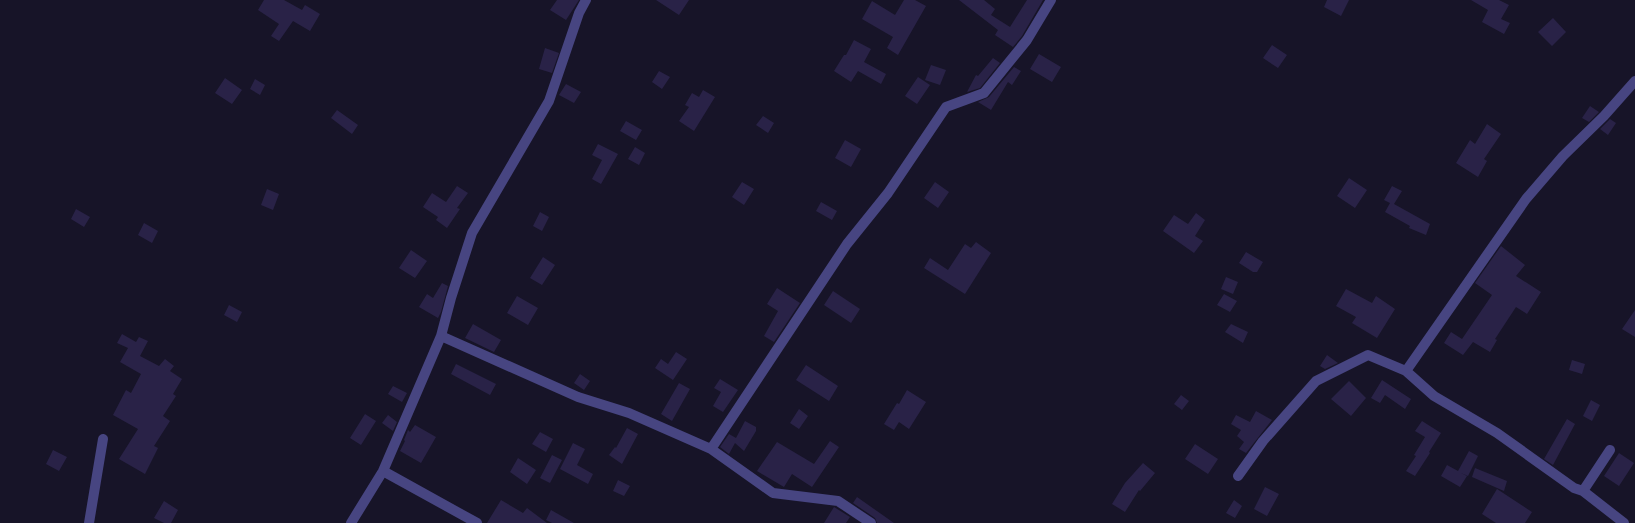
<svg xmlns="http://www.w3.org/2000/svg" width="1635" height="523" font-family="'Titillium Web',sans-serif">
<rect width="100%" height="100%" fill="#171428"/>
<path fill="#292247" d="M264,0H284L302,10L305,5L320,14L310,31L293,21L279,41L271,36L279,24L258,10Z
M557,0H579L566,20L550,10Z
M656,0H689L679,15Z
M904,0H915L926,6L898,55L887,48L893,37L862,19L872,1L895,15Z
M959,0H984L995,9L991,15L1010,27L1027,0H1043L1022,36L1013,47L995,35L998,30Z
M1327,0H1349L1341,16L1324,7Z
M1471,0H1499L1509,5L1501,19L1510,23L1504,34L1482,22L1488,10Z
M1553,18L1566,32L1552,46L1538,32Z
M854,40L871,49L864,62L886,74L881,84L858,71L851,82L834,71L844,55H846Z
M1272,45L1287,55L1278,68L1263,58Z
M545,48L559,53L552,73L539,69Z
M1039,54L1061,67L1052,82L1030,69Z
M993,58L1000,63L980,88L967,92L976,75L978,76Z
M931,65L946,70L940,85L925,80Z
M1014,67L1021,71L1012,85L1008,82L991,110L978,102L989,97Z
M659,71L670,77L662,89L652,82Z
M918,77L930,85L917,104L905,96Z
M225,78L242,90L232,104L215,93Z
M255,79L265,85L260,95L250,89Z
M566,84L581,92L574,103L559,95Z
M703,90L715,97L694,131L679,121L689,107L685,105L692,93L699,97Z
M1590,106L1599,112L1589,122L1582,118Z
M337,110L358,125L352,134L331,118Z
M763,116L774,123L768,133L756,125Z
M1610,119L1616,123L1608,135L1600,129Z
M626,121L642,130L636,140L620,131Z
M1487,124L1501,134L1484,159L1487,161L1478,177L1456,163L1470,140L1475,144Z
M845,140L861,149L851,167L835,158Z
M598,144L618,154L601,184L592,179L602,160L592,155Z
M635,147L645,153L639,165L628,159Z
M1349,178L1367,190L1355,208L1337,196Z
M742,182L754,189L744,205L732,197Z
M935,182L949,192L938,208L924,198Z
M457,186L468,193L457,208L460,209L447,228L436,220L438,217L423,207L432,193L446,202Z
M1392,186L1402,191L1394,204L1430,224L1426,235L1409,228L1410,226L1385,212L1390,203L1384,200Z
M267,189L279,194L273,210L261,205Z
M821,202L837,211L832,220L816,211Z
M76,209L90,217L84,227L71,219Z
M540,212L549,217L542,231L533,226Z
M1196,213L1205,220L1195,236L1203,241L1194,253L1163,231L1174,215L1188,224Z
M144,223L158,231L152,243L138,235Z
M976,242L991,253L965,294L924,268L930,258L948,270L965,244L971,248Z
M1501,246L1525,265L1516,276L1541,292L1527,314L1516,307L1495,339L1497,340L1490,352L1473,342L1463,355L1444,343L1451,332L1462,339L1492,295L1475,283Z
M411,250L427,261L415,278L399,268Z
M1246,252L1263,262L1257,272H1253L1239,263Z
M543,257L555,265L542,285L530,278Z
M1226,277L1238,282L1233,294L1221,289Z
M442,283L448,286L441,312L438,318L419,307L427,294L433,298Z
M777,288L800,303L774,342L764,336L778,311L767,304Z
M1346,289L1372,303L1376,296L1395,309L1377,338L1352,323L1356,317L1336,306Z
M833,291L860,309L851,323L824,305Z
M1224,294L1237,301L1230,312L1217,305Z
M517,296L538,308L528,325L507,313Z
M229,305L242,312L237,322L224,315Z
M1635,310V337L1622,329Z
M473,324L501,340L494,352L465,338Z
M1231,324L1248,332L1243,343L1225,332Z
M122,334L136,342L139,337L148,341L140,356L159,366L165,359L174,366L170,371L182,379L173,394L176,396L163,416L170,421L154,446L158,448L145,474L119,459L138,429L113,415L126,390L131,393L141,374L120,362L128,348L117,343Z
M676,352L687,359L673,380L655,368L661,359L668,364Z
M1327,355L1338,363L1325,369L1320,366Z
M1572,360L1585,364L1582,374L1569,370Z
M456,364L496,384L490,395L451,374Z
M806,365L838,386L829,401L796,380Z
M580,374L590,381L584,390L574,383Z
M720,379L738,390L723,412L713,406L721,392L714,388Z
M1382,380L1411,399L1405,409L1385,395L1380,403L1371,398Z
M1349,381L1366,398L1351,416L1331,399Z
M679,383L690,389L672,421L661,414Z
M393,386L407,393L402,402L388,394Z
M907,390L926,402L909,429L899,422L894,430L884,424L897,403L899,404Z
M1181,395L1189,401L1182,410L1174,404Z
M1591,400L1600,405L1592,421L1583,416Z
M799,409L808,416L799,429L790,423Z
M1256,411L1272,420L1246,453L1239,449L1244,442L1237,436L1241,430L1231,424L1236,415L1250,422Z
M365,414L376,421L361,445L350,438Z
M388,415L397,422L393,431L382,423Z
M1567,419L1575,424L1553,465L1544,459Z
M745,421L756,427V431L744,451L735,443L729,454L720,447L729,434L736,438Z
M1422,421L1441,433L1429,452L1430,453L1415,476L1406,471L1416,456L1414,455L1425,437L1415,431Z
M415,425L436,437L421,463L400,451L405,441L404,440L408,430L410,432Z
M627,428L638,434L622,464L609,455L615,447L616,448Z
M540,432L553,439L546,452L532,444Z
M830,441L839,447L812,487L792,474L784,487L757,471L777,442L814,464Z
M573,443L585,449L577,465L593,474L588,484L560,469Z
M1195,444L1218,459L1208,474L1185,459Z
M53,450L67,457L59,471L46,464Z
M1469,451L1478,456L1468,476L1461,473L1467,476L1460,487L1441,476L1447,465L1458,471Z
M1619,453L1634,463L1619,486L1604,476Z
M552,455L562,460L550,483L540,478Z
M518,458L536,470L527,484L510,472Z
M1143,463L1155,473L1140,491L1139,490L1125,512L1112,504L1125,483Z
M1475,468L1507,481L1504,491L1472,477Z
M618,480L630,486L624,496L613,491Z
M1265,487L1279,494L1267,516L1254,509Z
M1497,489L1532,512L1525,523H1496L1482,514Z
M857,497L894,523H877L875,518L853,503Z
M501,500L523,513L527,508L547,523H487Z
M1234,500L1242,506L1235,518L1226,513Z
M164,501L178,510L171,523H164L154,518Z
M834,507L850,517L846,523H824Z
M551,510L574,523H552L546,520Z"/>
<g fill="none" stroke-linecap="round" stroke-linejoin="round">
<path stroke="#474581" stroke-width="10" d="M441,336L451,298L472,233L549,101L579,13L586,0
M1406,371L1526,199L1563,156L1604,116L1635,81
M711,449L773,493L838,501L871,523
M383,471L477,523
M1238,476L1263,441L1316,381L1368,355L1406,371L1434,396L1497,433L1574,488L1583,491L1624,523
M1583,491L1610,450
M89,523L103,439
M351,523L383,471L441,336L578,397L629,413L711,449L847,244L888,193L946,107L984,93L1027,40L1051,0"/>
</g>
</svg>
